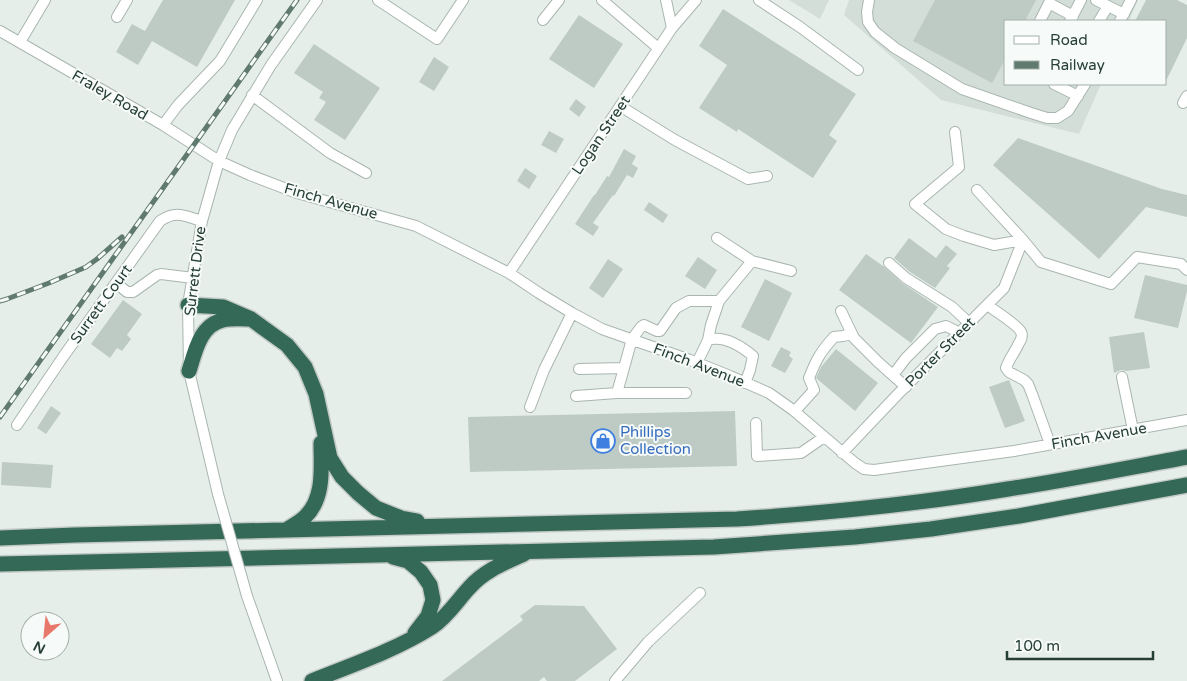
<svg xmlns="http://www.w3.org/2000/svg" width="1187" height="681" font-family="'Varela Round',sans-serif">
<rect width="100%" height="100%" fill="#e6eee9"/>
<path fill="#d4ded8" d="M789,0H829L820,19Z
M849,0H1138L1129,21H1006V84H1101L1079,134L941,100L844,15Z"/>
<path fill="#becbc5" d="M163,0H235L197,67L152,41L138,65L116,52L132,24L145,31Z
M935,0H1036L1025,21H1006V58L992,83L913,41Z
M1146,0H1177L1187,5V38L1166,81V21H1135Z
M723,9L856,94L829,135L837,141L813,178L738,129L737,132L699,108L727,65L699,46Z
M579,15L623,44L594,88L549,59Z
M314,44L380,88L345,140L314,120L326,102L319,98L323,92L294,73Z
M434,57L449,67L434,91L419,82Z
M576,99L586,107L579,117L569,109Z
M549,131L564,139L556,153L541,145Z
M1018,138L1162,189L1187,195V217L1146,207L1099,259L993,165Z
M624,149L636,156L632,164L638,168L633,178L627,175L614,196L613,195L593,223L599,227L593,236L575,224L594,195H595L607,176L609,177Z
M525,168L537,176L529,189L517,181Z
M649,202L668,215L663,223L644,210Z
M909,238L936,258L946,245L957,254L947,266L950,268L935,288L910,272L894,258Z
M866,254L883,266L902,283L938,307L911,343L839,290Z
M698,257L717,270L705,289L685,276Z
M608,259L623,269L603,298L589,288Z
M1145,275L1187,285V291L1178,328L1134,318Z
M765,279L792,293L769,341L741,327Z
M123,300L142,314L127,335L131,339L122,351L117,348L110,358L91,344Z
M1144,332L1150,368L1126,371L1121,370L1114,373L1109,337Z
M781,347L791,352L789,356L793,359L785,373L771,366Z
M836,349L878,383L855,411L816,378L821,367Z
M1009,380L1025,421L1005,428L989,387Z
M51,406L61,413L46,434L37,428Z
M735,411L737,466L470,472L468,417Z
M2,462L53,465L51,488L1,485Z
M535,605L584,606L617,649L575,681H547L544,677L539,681H442L523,620L520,616Z"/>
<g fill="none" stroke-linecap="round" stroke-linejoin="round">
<g stroke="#a9b6af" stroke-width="12">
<path id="minor" d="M378,0L437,39L463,0
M602,0L658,48
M666,0L672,28
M759,0L800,27L858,70
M869,0L867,12L868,22L875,32L895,48L962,89L1031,113L1047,118H1057L1068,111L1085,84
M1096,0L1108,6
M117,17L127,0
M543,20L559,0
M1040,21L1049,3L1073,16
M1070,21L1081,0
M1099,21L1108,6L1124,14
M1120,21L1131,0
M0,31L163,125L219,161L250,175L297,193L416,226L509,273L539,293L572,313L602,329L690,360L730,376L769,393L793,410L855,463L864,469L874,470L1014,451L1187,420
M20,42L45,0
M1054,84L1078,96
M252,95L330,153L366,173
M1183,103L1187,96
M620,106L675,140L748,179L767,176
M163,125L178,105L220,61L257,0
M955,132L959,167L915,204L946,229L964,236L994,245L1023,240
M977,190L1023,240L1041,262L1111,284L1137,257L1181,264L1187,270
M752,261L791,271
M889,263L906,278L952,307L969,323
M509,273L672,28L696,0
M116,283L127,292H133L157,275L161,274L193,278
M987,305C994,310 1018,325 1021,332C1023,336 1021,340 1019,343C1015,352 1009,359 1006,368L1009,372L1024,380L1028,384L1032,394L1050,444
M841,311L854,338L878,362L906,387
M708,340L711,325L719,301L752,261L717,238
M697,363L708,340C724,335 741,346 753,356L750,370L745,383
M579,369L624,368
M893,375L906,358L935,329L946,326L954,330L958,334
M1122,377L1133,430
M686,393H617L632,339L641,327L644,325L657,331H660L676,308L689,301H719
M576,396L617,393
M530,407L544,370L572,313
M795,411L814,390L809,378C816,360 821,351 834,337L843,336L852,334
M756,423L757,456L801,453L824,437
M17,425L63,357L160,221C177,210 184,216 202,221
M842,453L899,393L1004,288L1023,240
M218,494L189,371L188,305L202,221L219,161L232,130L271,65L317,0
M247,596L277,681
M615,681L648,642L700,593"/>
</g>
<g stroke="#c2c9c6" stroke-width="18">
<path id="highway" d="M188,305L223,307L251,319L287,345L305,367L316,394L330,458L342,477L358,493L376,508L401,518L417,521
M189,371C195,352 200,325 223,320C231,318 239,319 247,319
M286,530C292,526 300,522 305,517C325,498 321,467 321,443
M0,538L75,535L737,519C828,513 918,504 1008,489C1068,480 1127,468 1187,457
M393,557L408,561L421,572L430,585L433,600L428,616L415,633
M0,564L714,547L855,537L931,529L1019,516L1187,485
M312,681C352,665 396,650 432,627C447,617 457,601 469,588C484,571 504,563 524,554"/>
</g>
<use href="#minor" stroke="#fff" stroke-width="10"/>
<use href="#highway" stroke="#346957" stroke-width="15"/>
<g stroke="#617a70" stroke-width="5">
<path id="rail" d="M0,301L7,299L49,283L86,267L97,259L122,237
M0,417L297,0"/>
</g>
<use href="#rail" stroke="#f6faf8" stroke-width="3" stroke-dasharray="9" stroke-linecap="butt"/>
<g stroke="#a9b6af" stroke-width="12" stroke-linecap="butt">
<path id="minor-bridge" d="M218,494L247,596"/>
</g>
<use href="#minor-bridge" stroke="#fff" stroke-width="10"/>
</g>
<defs>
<g id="shop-ring" transform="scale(1.25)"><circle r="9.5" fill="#f6faf8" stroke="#3f7fe0" stroke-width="1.5"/><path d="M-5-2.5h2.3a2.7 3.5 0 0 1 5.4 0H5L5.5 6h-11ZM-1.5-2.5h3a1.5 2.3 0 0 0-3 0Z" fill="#3f7fe0"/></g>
</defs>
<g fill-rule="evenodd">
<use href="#shop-ring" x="603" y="441"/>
</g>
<g text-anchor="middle" stroke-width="4" stroke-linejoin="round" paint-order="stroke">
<g font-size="15" fill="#263f35" stroke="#f6faf8">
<text transform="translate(110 95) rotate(30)" y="5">Fraley Road</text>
<text transform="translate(601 135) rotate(-56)" y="5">Logan Street</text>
<text transform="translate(331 201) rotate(16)" y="5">Finch Avenue</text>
<text transform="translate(195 271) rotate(-83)" y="5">Surrett Drive</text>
<text transform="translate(101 304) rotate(-54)" y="5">Surrett Court</text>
<text transform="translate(940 352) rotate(-45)" y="5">Porter Street</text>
<text transform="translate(699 365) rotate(21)" y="5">Finch Avenue</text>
<text transform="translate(1099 436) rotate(-10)" y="5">Finch Avenue</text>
</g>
<g font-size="15" fill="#366cbe" stroke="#f6faf8" text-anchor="start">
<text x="620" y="437">Phillips<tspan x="620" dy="17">Collection</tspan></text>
</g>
</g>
<rect x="1004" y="20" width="162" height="65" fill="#f6faf8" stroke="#a3afaa"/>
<rect x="1014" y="36" width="25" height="8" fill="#ffffff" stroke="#a3afaa"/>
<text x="1050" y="45" font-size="15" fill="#263f35">Road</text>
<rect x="1014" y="61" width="25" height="8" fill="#617a70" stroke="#a3afaa"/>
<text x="1050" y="70" font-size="15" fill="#263f35">Railway</text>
<g transform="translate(45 636) rotate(207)"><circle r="24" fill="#f6faf8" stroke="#a3afaa"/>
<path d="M0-4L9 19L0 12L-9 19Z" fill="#e8786a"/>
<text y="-8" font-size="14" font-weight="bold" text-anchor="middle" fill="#263f35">N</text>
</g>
<path d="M1007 651v8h146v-8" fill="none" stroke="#263f35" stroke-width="2.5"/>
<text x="1014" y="651" font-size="15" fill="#263f35" stroke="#f6faf8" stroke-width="4" paint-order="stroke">100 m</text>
</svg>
